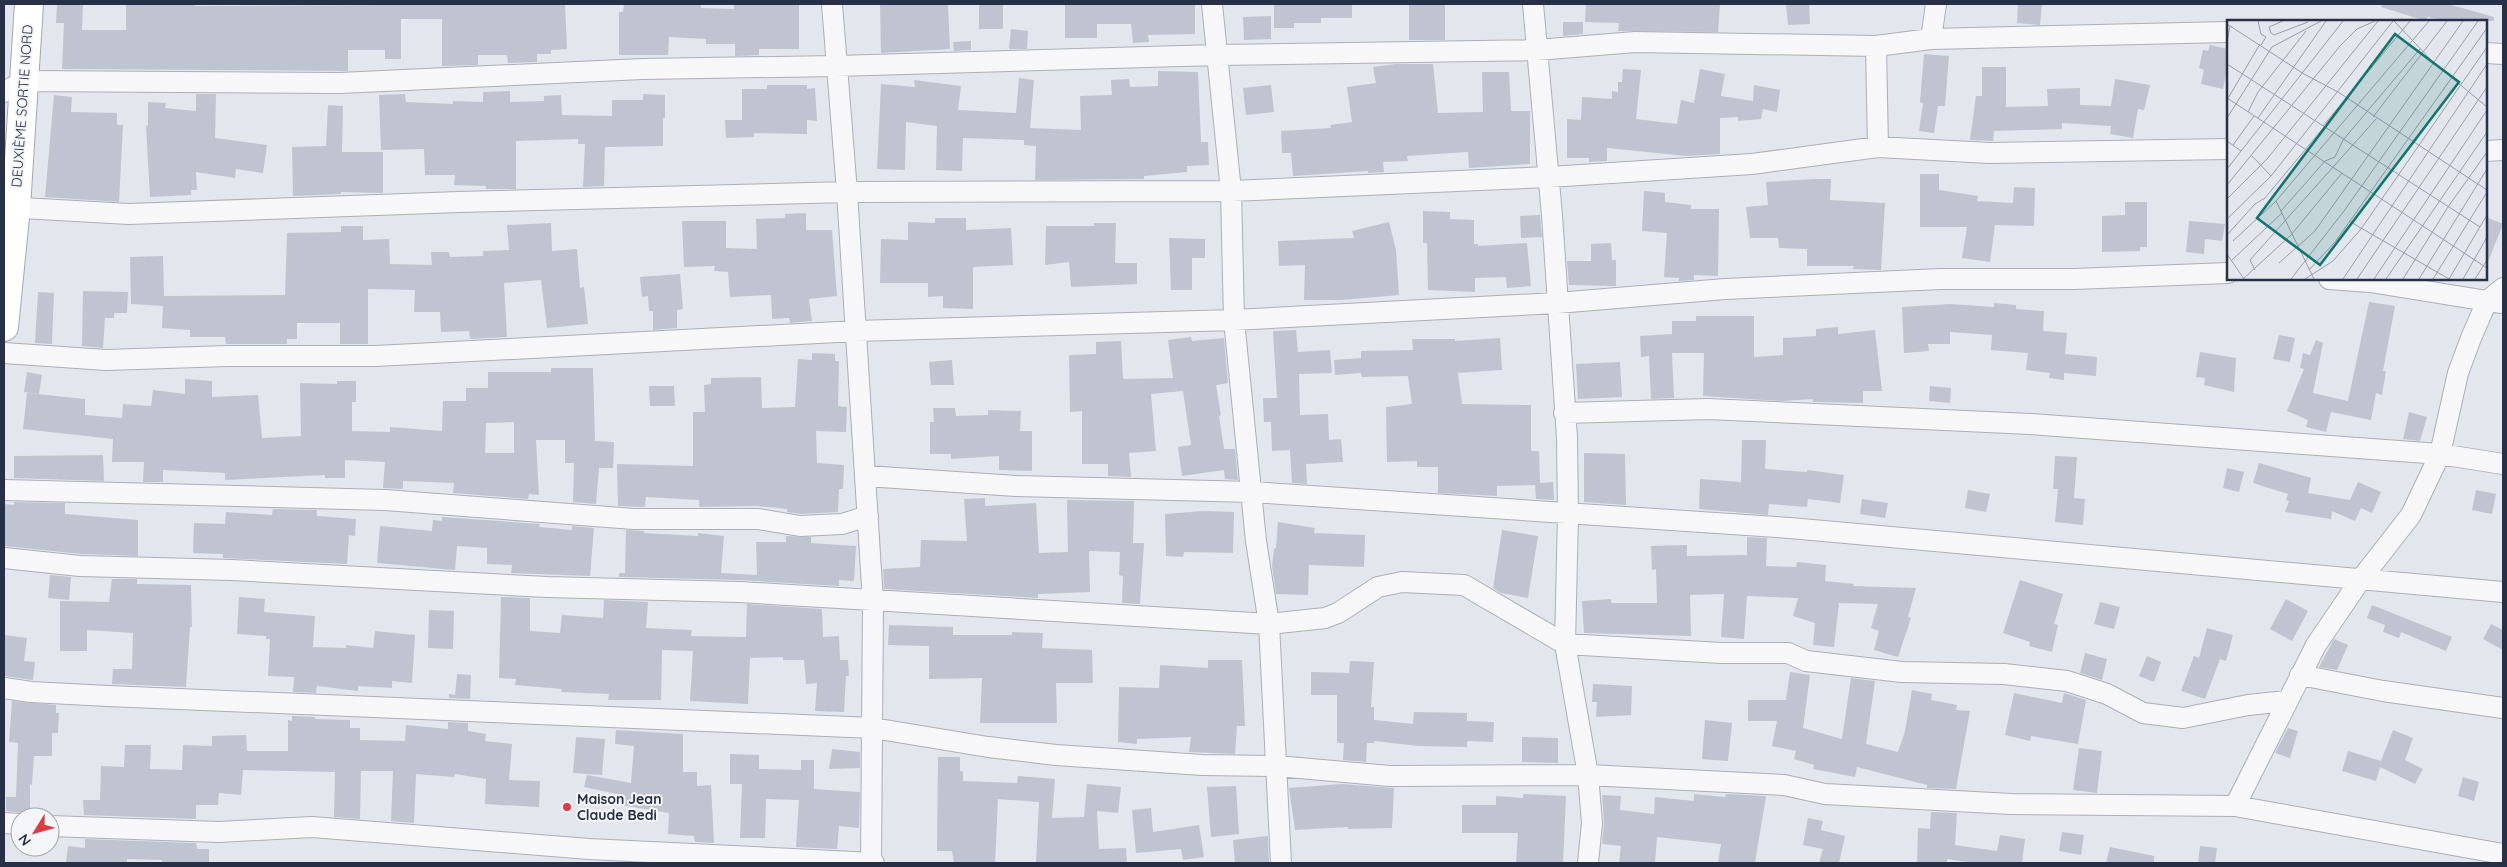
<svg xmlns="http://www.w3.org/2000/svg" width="2507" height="867" font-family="Quicksand,sans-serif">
<rect width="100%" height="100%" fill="#e3e6ed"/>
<path fill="#c0c4d0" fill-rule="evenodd" d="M57,4H83L82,30H126V4H195V6L565,4L567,49L551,50V54H537V62L508,63L507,55H478V65L442,66V19H401V59H385V50H348V71L62,69L64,23H56Z
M624,4H701V8L734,9V5L799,4V49H759V55L735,56V44H706V39L669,37L668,55H619V12H623Z
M880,4H948L950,49L881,53Z
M979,4H1003V29H979Z
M1065,4H1195V34L1148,35L1149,42L1133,43L1131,24H1097V38H1065Z
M1274,4H1352V18H1321V23H1294V28H1274Z
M1409,4H1445V40H1409Z
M1586,4H1720L1718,32L1618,31L1619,23L1585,22Z
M1786,4H1809L1810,24L1788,25Z
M2018,4H2042L2040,25L2017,23Z
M2382,4H2448L2494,17V21H2450L2427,17L2426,21L2381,7Z
M1271,16V39L1244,40L1243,17Z
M1563,22H1583V34L1563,36Z
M1011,29L1028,31L1027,49H1009Z
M971,41V50L954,51L953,42Z
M2210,45L2228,49V65L2223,89L2201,84L2204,70L2199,68L2203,50L2208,51Z
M1924,54L1949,56L1945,106H1938L1934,133L1919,131L1923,103L1920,102Z
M1396,64H1433L1438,113L1483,112L1482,72H1509L1511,111H1530V164L1469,168L1468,152L1407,156L1408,161L1383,162L1384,172L1368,173V171L1293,176L1291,153H1282L1281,131L1331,128L1330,125L1352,122L1347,87L1376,83L1373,67Z
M1982,67H2006V107L2048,106L2047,89L2080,88V105L2111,106L2115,79L2150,85L2144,110L2138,109L2133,138L2110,134L2111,126L2062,123V129L1994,131L1993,141L1970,140L1976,96H1982Z
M1623,69L1641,70L1636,119L1677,124L1681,100L1694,103L1700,69L1725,74L1721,96L1753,101L1754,85L1780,90L1777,112L1763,109L1761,119L1738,121V117L1720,118V154L1686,156L1607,148V161L1589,162V158H1567V119L1581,120L1582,97L1612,99V91L1618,92V82H1622Z
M1158,71L1198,72L1201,142H1208L1209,165L1187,166V172L1144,176V179L1035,180L1036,146L1024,145V140L963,138L962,171L936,170L937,126L906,122L905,170L877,169L881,84L915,87L914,80L961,86L958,110L1016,113L1019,78L1034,80L1030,128L1081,130L1080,96L1112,95L1111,80L1129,79L1130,87L1158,86Z
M767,85H807V89L815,88L817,121L807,120V134L754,133V137L726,138L725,120H742V89H767Z
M1271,85L1274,112L1246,115L1243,88Z
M510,91V102L544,101V96L561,95L562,115L612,116V100H643V94L665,95V118H663V146L605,147L604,186L583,187L585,144H578V139L516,141V189H486V186L454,185L455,175H425L424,149L381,150L379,95L405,94L406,102L453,104V101L483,102V92Z
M196,94H216L215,138L267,145L263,173L236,169L235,178L196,172L197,190H191V195L150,197L146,125L148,126V102L166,103L165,108L196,111Z
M54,95L72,97L71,112L117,113V125H123L119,202L45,197Z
M328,105L343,106L342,152H383V193L341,192V194L293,196L292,147L326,146Z
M1920,174H1939V190L1978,196L1977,201L2013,203L2014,187L2035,188L2034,226L1995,225L1990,262L1962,258L1967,227H1920Z
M1814,179H1831L1830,200L1885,203L1881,270L1853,269L1854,266H1807V249L1779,248L1778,238H1750L1746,207L1768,205L1766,182Z
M1644,191L1665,193V202L1691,205V209H1719L1718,276L1694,275V280L1679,281V278L1664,277L1667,233L1642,231Z
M2125,202H2147V247H2140V251L2102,252V216L2125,215Z
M1423,211L1450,212V219L1474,220V244H1478V246L1527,243L1531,286L1507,288L1506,277L1475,278V292L1428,290L1427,243H1423Z
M806,213V230H832L837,296L809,299L812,321L790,323L789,318L772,319L771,295L730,297L728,272L714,271L715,266L684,267L682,221H726V248L757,249L756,219L785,218V214Z
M1540,215L1542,237L1521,238L1520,216Z
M2486,217L2503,224L2486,267Z
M935,218H966V230L1011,228L1013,265L973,267V309L943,308V296L928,297V283H880L881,239L908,240V222L935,223Z
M2189,221L2225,224L2222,241L2205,239L2204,254L2186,252Z
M1389,222L1396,250L1399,295L1341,300H1304L1305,265L1279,266L1278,241L1354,238L1352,231Z
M551,223L552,251L577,249L580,288L584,287L588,324L547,328L541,280L504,283L507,337L470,339L469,331L441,332L440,312H414L415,290L368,289V344H340V323H297V339H287V344H226L225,337H190V330L162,328L163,306L131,304L130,257L163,256L164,296L285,295L287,233L341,232V226H363V240L389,239L390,264L432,265L431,252H449L450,257L483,256V251L509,250L507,225Z
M1094,223H1116L1115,263H1137V284L1071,287L1069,262L1045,265L1046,226H1094Z
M1169,238L1205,239V258H1192V290H1171Z
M1611,243L1612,260H1616V286L1569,285L1567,261H1591V244Z
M680,274L683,309L677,310V328L653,330V311H649L648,296L642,297L640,277Z
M83,291L128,292L127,313H114V318H105L103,348L82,346Z
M38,292L54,293L52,344L35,343Z
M2369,302L2395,306L2383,371H2386L2382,395L2376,393L2371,420L2331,412L2326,432L2306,427L2308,420L2287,411L2304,369L2300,368L2303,353L2310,355L2316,340L2323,343L2313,393L2348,401Z
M1994,303L2016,305V309L2044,311L2043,331L2067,333L2065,354L2097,357L2096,376L2064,373V380L2049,378L2050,373L2026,370L2028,353L1991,350L1992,335L1950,332V344H1928L1929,351L1904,353L1902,307L1950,304L1994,307Z
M1696,316H1754V357L1783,355V338L1816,336V329L1838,327V334L1875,330L1882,391H1863V403L1813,402V399L1781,401L1703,396L1704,353H1672L1674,398L1651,399L1649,356L1641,357L1640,336L1672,334V321H1696Z
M1296,330L1298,352L1330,350L1332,373L1299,374L1300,415L1328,414L1329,440L1341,439L1343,462L1306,464L1307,484L1292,483L1290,450L1272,451L1271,422H1264L1263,398H1277L1273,331Z
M2279,335L2295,338L2290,362L2273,359Z
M1191,337L1192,341L1224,338L1228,383L1216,385L1221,415L1219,416L1224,449H1235L1238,480L1225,479L1224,470L1182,476L1178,447L1191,445L1183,391L1151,394L1156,451L1129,453L1131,477L1108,476V464H1082V411L1070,412L1069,355L1096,354V342L1121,341L1123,379L1173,378L1168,340Z
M1500,338L1502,370L1458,373L1462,404L1531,405V451H1539L1540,483L1553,482L1554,500L1536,499L1535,485L1497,486V496L1438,493V467H1417V461L1387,462L1386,407L1412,404L1408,376L1362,377L1361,373L1335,375L1334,360L1361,358V351L1413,350L1412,339H1455V341Z
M2200,352L2236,358L2234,392L2204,385L2205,378L2196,377Z
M812,353L835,354V361H839L838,406L847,407L846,432L816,431L817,463L844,465L843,489H839L838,512L801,514L787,512V509L757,506L699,507V500L646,497L645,507L618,506L617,464L693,466V412H705L704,385L711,384V378L761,377L762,408L795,407L798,359L812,360Z
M952,360L954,385H931L929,362Z
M1620,362L1622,397L1578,399L1576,364Z
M551,368H593L595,441L614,442L613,468H599L596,504L573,502L574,463H565V440H536L539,495L529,494L528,499L453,493L454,483L403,481V489L383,488L385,462L345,460V478H325V475L225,480V473L163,470V482H143L144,462H112L113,439L23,429L27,393L85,399V415L122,418L123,404L151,406L153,390L185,394V379L212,381V397L258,395L262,438L301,436L300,383L337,384V381H356V402H352V431L390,432V427L442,431L443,401H466V388H488V372H551ZM514,422V453H485L486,423Z
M27,372L42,375L39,394L24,392Z
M649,386H674L675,406H650Z
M1930,386L1951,388L1950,403L1929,401Z
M933,408H955L956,416L988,415V410L1021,411L1020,431H1032V471L999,470V456L951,459V454H930V422H934Z
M2409,412L2427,417L2420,441L2403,439Z
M1742,440H1766L1765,469L1807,472V470L1844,475L1840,503L1808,499L1807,507L1769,504L1768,515L1699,509L1700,479L1741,482Z
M1584,453L1625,454L1626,505L1584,502Z
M103,455L104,481L14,478V456Z
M2055,456L2077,457L2074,498L2085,499L2083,525L2055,522L2058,489H2053Z
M2259,463L2311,478L2308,493L2350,500L2358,482L2381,492L2372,513L2361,508L2355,521L2332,511L2331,519L2285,512L2289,501L2286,500L2288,494L2253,483Z
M2227,468L2244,472L2239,492L2223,488Z
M1968,490L1990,494L1986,512L1965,508Z
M2476,490L2496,494L2492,514L2472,510Z
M985,498V506L1036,503L1039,553L1068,552L1067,500L1134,501L1133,543H1144L1140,604L1122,603L1123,576L1119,575L1120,552L1089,551L1090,592L1038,594V598L884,589L883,569L920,567L921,540L967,541L964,499Z
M1862,499L1888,503L1885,518L1860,514Z
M14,502L65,503V514L138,520V556L81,554L4,546V504L14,505Z
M273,509L317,510V516L356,519L355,536L349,535L347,564L223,558V554L193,553L194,523L225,524L226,512L272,515Z
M1203,511L1234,512L1233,553L1184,552L1183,557L1166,556L1165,514Z
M442,517L540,524L539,527L572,530V526L594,528L590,576L511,573L512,565L487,564V548L457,546L455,570L377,563L380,526L432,531L433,520L442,521Z
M1278,522L1315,528L1314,533L1365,535L1364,567L1309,565L1308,595L1276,594L1272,566L1274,549L1276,548Z
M626,530L644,531V533L698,536V533L724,536L721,573L757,575L756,542H786V536L811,537V543L856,546L854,581L839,580V586L739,580L619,577V573H625Z
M1502,530L1538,536L1528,598L1501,593L1493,588Z
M1747,537L1767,538L1766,566L1796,567L1797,562L1826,565L1825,581L1854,584L1853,586L1916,588L1908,617L1911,618L1898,657L1874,650L1879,631L1871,628L1878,604L1839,603L1834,647L1813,645L1815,623L1793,616L1798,598L1747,596L1744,639L1721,637L1724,594L1690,595L1691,636L1584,633L1582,601L1611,599V603H1657L1656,569L1652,570L1651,546L1687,545V556L1747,555Z
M50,575L71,577L69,600L48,598Z
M112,579H137V584L191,585L192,627H190L186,687L112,684L113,669H132L133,633L87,630V651H60V601L109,602Z
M2020,580L2063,594L2054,624L2058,625L2052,652L2029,646L2030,642L2003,633Z
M239,597L265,599L264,612L315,616L313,647L346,648V645L373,648L375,631L415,635L412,683L392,681V688L358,686V691L317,686L316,693L293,692L294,677L268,676L270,639H266V636L237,634Z
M501,597L530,598V631L560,633L562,615L603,618L604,600L648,602L646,628L692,630L691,636L746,637L747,604L822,609L823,637L839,636L840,660H848L849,676H846L844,712L815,711L817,683L806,684L804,660H783V657L750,658L748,704L690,701L693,651L662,650L661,700H608L609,694L561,692L562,689L515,685L516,679L499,678Z
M2286,599L2308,611L2292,641L2270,629Z
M2100,602L2120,607L2114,629L2094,624Z
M2372,605L2452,637L2446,651L2401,632L2399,638L2383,632L2385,625L2367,618Z
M429,610L454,611L453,649L428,648Z
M2491,624L2503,630V650L2483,639Z
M889,625L953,627V635H1012V632L1043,633L1042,648L1092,650L1093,683H1056L1057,723H980L982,678L929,679V646L888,645Z
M2207,628L2233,635L2226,661L2220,659L2205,699L2181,691L2194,656L2199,658Z
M4,635L27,638L24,661L35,662L33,680L4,676Z
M2334,639L2348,645L2337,670L2319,667Z
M2085,653L2107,659L2102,680L2080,673Z
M2147,656L2161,662L2154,682L2139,676Z
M1208,660H1242L1245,726H1237L1235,754L1189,752L1191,737L1137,739V744L1118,742L1119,687L1159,688L1160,665L1208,668Z
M1350,661L1374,662L1371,707H1374V720L1413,724L1414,712L1467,713V721L1494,722L1493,742L1467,741V747L1419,746L1374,741V743H1367L1366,762L1343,760L1344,743H1337V695H1311V672L1349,673Z
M1790,672L1810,675L1803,728L1842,739L1851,678L1875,681L1866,744L1898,752L1905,731L1912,690L1932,694L1931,700L1957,705L1956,710L1970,711L1956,789L1927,788V785L1857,767L1855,777L1813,769L1814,765L1794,759L1796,751L1772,746L1777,721H1748V700H1786Z
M457,674L471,675L470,699L449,698V694L455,695Z
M1593,684L1632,686L1631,715L1596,717L1597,702H1592Z
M2014,693L2062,703L2064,693L2086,700L2078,744L2031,736L2030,741L2005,735Z
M12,701L56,705V713H59L58,733H52V756H34L32,785L30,784V810H25V813L6,811V797H16L18,743L9,742Z
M292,716L315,717V719L350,720V728H360V740L405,741L406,725L448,729V722L468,723V731L486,734L485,741L512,744L509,780L540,781L539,807L485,804L486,779L455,774L454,777L416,774L414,823L391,821L393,771H361L360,819L334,817L335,772L243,770L241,795L219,793L218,805H196V819L84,815L83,800H100L101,766L124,767L125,745H151L150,769L182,770L183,745L212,746V736L246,735L247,751H288V720L292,721Z
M1705,720L1732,723L1728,761L1702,759Z
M2288,728L2298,731L2290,758L2275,753Z
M616,730L683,734V772H697V786L711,785L714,843L695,842L694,836L668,834L669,813L615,804L617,794L584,787L587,775L631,783L634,746L615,744Z
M2393,730L2413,738L2405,760L2423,769L2415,784L2380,767L2376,781L2342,771L2348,751L2381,761Z
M576,737L605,739L602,775L573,773Z
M1522,737L1558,738V763L1522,762Z
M2079,748L2102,751L2097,793L2073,790Z
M832,749L860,752V768L829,769Z
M730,754L759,755V769L801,770V760H814V789L860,792L859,828L839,826L837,849L796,847L799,800L766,799L765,838H740L742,784H730Z
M938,757H960V771H963V781L1017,783L1018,776L1055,779L1052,818L1084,817L1087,784L1121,787L1118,813L1097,811L1099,849L1126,848L1127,863H1036L1039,802L998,799L995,863H954L952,851H937Z
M2463,777L2479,782L2474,801L2458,796Z
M1342,784L1394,788L1392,828L1348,829V827L1295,830L1289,788Z
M1236,786L1239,834L1211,837L1207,787Z
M1523,794L1566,796L1563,863H1516L1518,833H1462V805H1496V796L1523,798Z
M1694,794L1725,797L1726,794L1766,796L1755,863H1718L1721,844L1657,837L1655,863H1619L1621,846L1602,844L1604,822L1602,795L1621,796L1620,810L1654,814L1655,797L1694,801Z
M1151,808L1153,832L1199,825L1204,857L1183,860L1181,849L1136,853L1132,810Z
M1931,812L1957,813L1955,845L1997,851L2000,835L2025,839L2022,863H1974L1947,859V863H1917L1918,828L1930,829Z
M1808,818L1823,821L1821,830L1845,836L1839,863H1819L1823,849L1803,845Z
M2062,832L2084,835L2081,855L2059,851Z
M1268,836L1269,863H1235L1233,840Z
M85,839L196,843L197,849H209V863H162V860L127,859V863H66L68,846L85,848Z
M2200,846L2217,848L2215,863H2198Z
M2110,847L2154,856V863H2106Z"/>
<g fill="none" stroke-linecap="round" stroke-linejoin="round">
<g stroke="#abafbb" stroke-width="22">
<path id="street" d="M832,4L847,192L873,602L871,863
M1212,4L1231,191L1234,320L1256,541L1269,624L1281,863
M1533,4L1552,215L1567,438L1568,514L1565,644L1588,775L1592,823L1588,863
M1931,39L1936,4
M1876,46L1878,147
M2486,53L2503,54
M4,92L24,81L340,83L642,69L836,66L1217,55L1537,50L1635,42L1876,46L1931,39L2228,32
M2486,151L2503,150
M4,207L129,214L459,202L847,192L1231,191L1549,177L1752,164L1878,147L1989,153L2228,149
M2329,279L2370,282L2500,303
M4,353L106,360L228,356H376L856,331L1234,320L1557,303L1725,289L1941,279H2074L2228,273
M1564,413L1708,409L2030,424L2440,454L2503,464
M866,476L1016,486L1252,492L1790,528L2503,592
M4,490L385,500L634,519H758L800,526L842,524L868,516
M4,558L80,566L232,570L547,587L739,592L1269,624L1325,618L1338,613L1378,587L1402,582L1464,585L1565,644L1721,653H1788L1806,661L1902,672L2004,674L2067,681L2107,694L2143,713L2183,718L2248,705L2287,701
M2300,675L2383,691L2503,708
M4,688L31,692L108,696L873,728L988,747L1056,755L1202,765L1277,766L1390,776L1588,775L1784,785L1825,794L2011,804L2235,806L2503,854
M2235,806L2316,645L2361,579L2411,515L2440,454L2458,373L2471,338L2487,301L2503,288
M4,823L20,824
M50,826L219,832L312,827L589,849L874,863"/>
</g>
<g stroke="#a1a8ba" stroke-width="30">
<path id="primary" d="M4,327L16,207L29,4"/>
</g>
<use href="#street" stroke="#f7f7fa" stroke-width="20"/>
<use href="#primary" stroke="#fff" stroke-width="28"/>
</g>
<circle fill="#de3c41" stroke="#f3f5f9" stroke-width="2" cx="567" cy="807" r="5"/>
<g text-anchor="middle" stroke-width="4" stroke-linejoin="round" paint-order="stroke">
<g font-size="14" fill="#283047" stroke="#f3f5f9">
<text transform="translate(22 106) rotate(-86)" y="5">DEUXIÈME SORTIE NORD</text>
</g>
<g font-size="14" font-weight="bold" fill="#283047" stroke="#f3f5f9" text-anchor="start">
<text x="577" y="804">Maison Jean<tspan x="577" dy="16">Claude Bedi</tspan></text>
</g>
</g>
<g transform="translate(2227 20)">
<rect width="260" height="260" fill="#e3e6ed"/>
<path fill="none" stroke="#989dab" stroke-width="1" d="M31,1L34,14L39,17L34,25M167,1L206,42L260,87M0,4L77,54L111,72L260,170M44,13L47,15L81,2M44,13L42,7L56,1M0,22L3,6M0,44L253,207M0,78L260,248M0,80L33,24M21,92L31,72L79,11M146,97L220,1M0,98L45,27L94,1M31,98L99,1M96,106L183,1M0,121L14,131M6,125L27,96M25,136L44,156M0,149L116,1M0,165L113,26L130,9L148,1M0,179L40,139L151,1M49,181L87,259M54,191L98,141L108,137L116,120L193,29M0,199L44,156L166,1M122,201L222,259L260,195M0,215L28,184L38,178L97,107M6,221L49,181L202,1M0,234L17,259M5,240L55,193M52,243L88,211L236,1M28,250L23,240L149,99M82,250L108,222L260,8M16,259L64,215L115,153M64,259L117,191L251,1M78,259L106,241L134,209L260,27M116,259L260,44M130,259L260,67M147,259L260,90M159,259L260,112M176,259L221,187L260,132M192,259L260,149M206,259L260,172M236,259L260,217M248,259L260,240"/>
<path fill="#0f766e" fill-opacity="0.15" stroke="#0f766e" stroke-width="2.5" d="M168,14L232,62L93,245L30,198Z"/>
<rect width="260" height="260" fill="none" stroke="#283047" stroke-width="2.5"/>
</g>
<rect width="2507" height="867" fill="none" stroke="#283047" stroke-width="10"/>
<g transform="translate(35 832) rotate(233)"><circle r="24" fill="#f3f5f9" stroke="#a2a6b2"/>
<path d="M0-4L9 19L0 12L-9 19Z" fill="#de3c41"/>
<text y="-8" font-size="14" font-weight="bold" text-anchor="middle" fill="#283047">N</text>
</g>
</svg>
